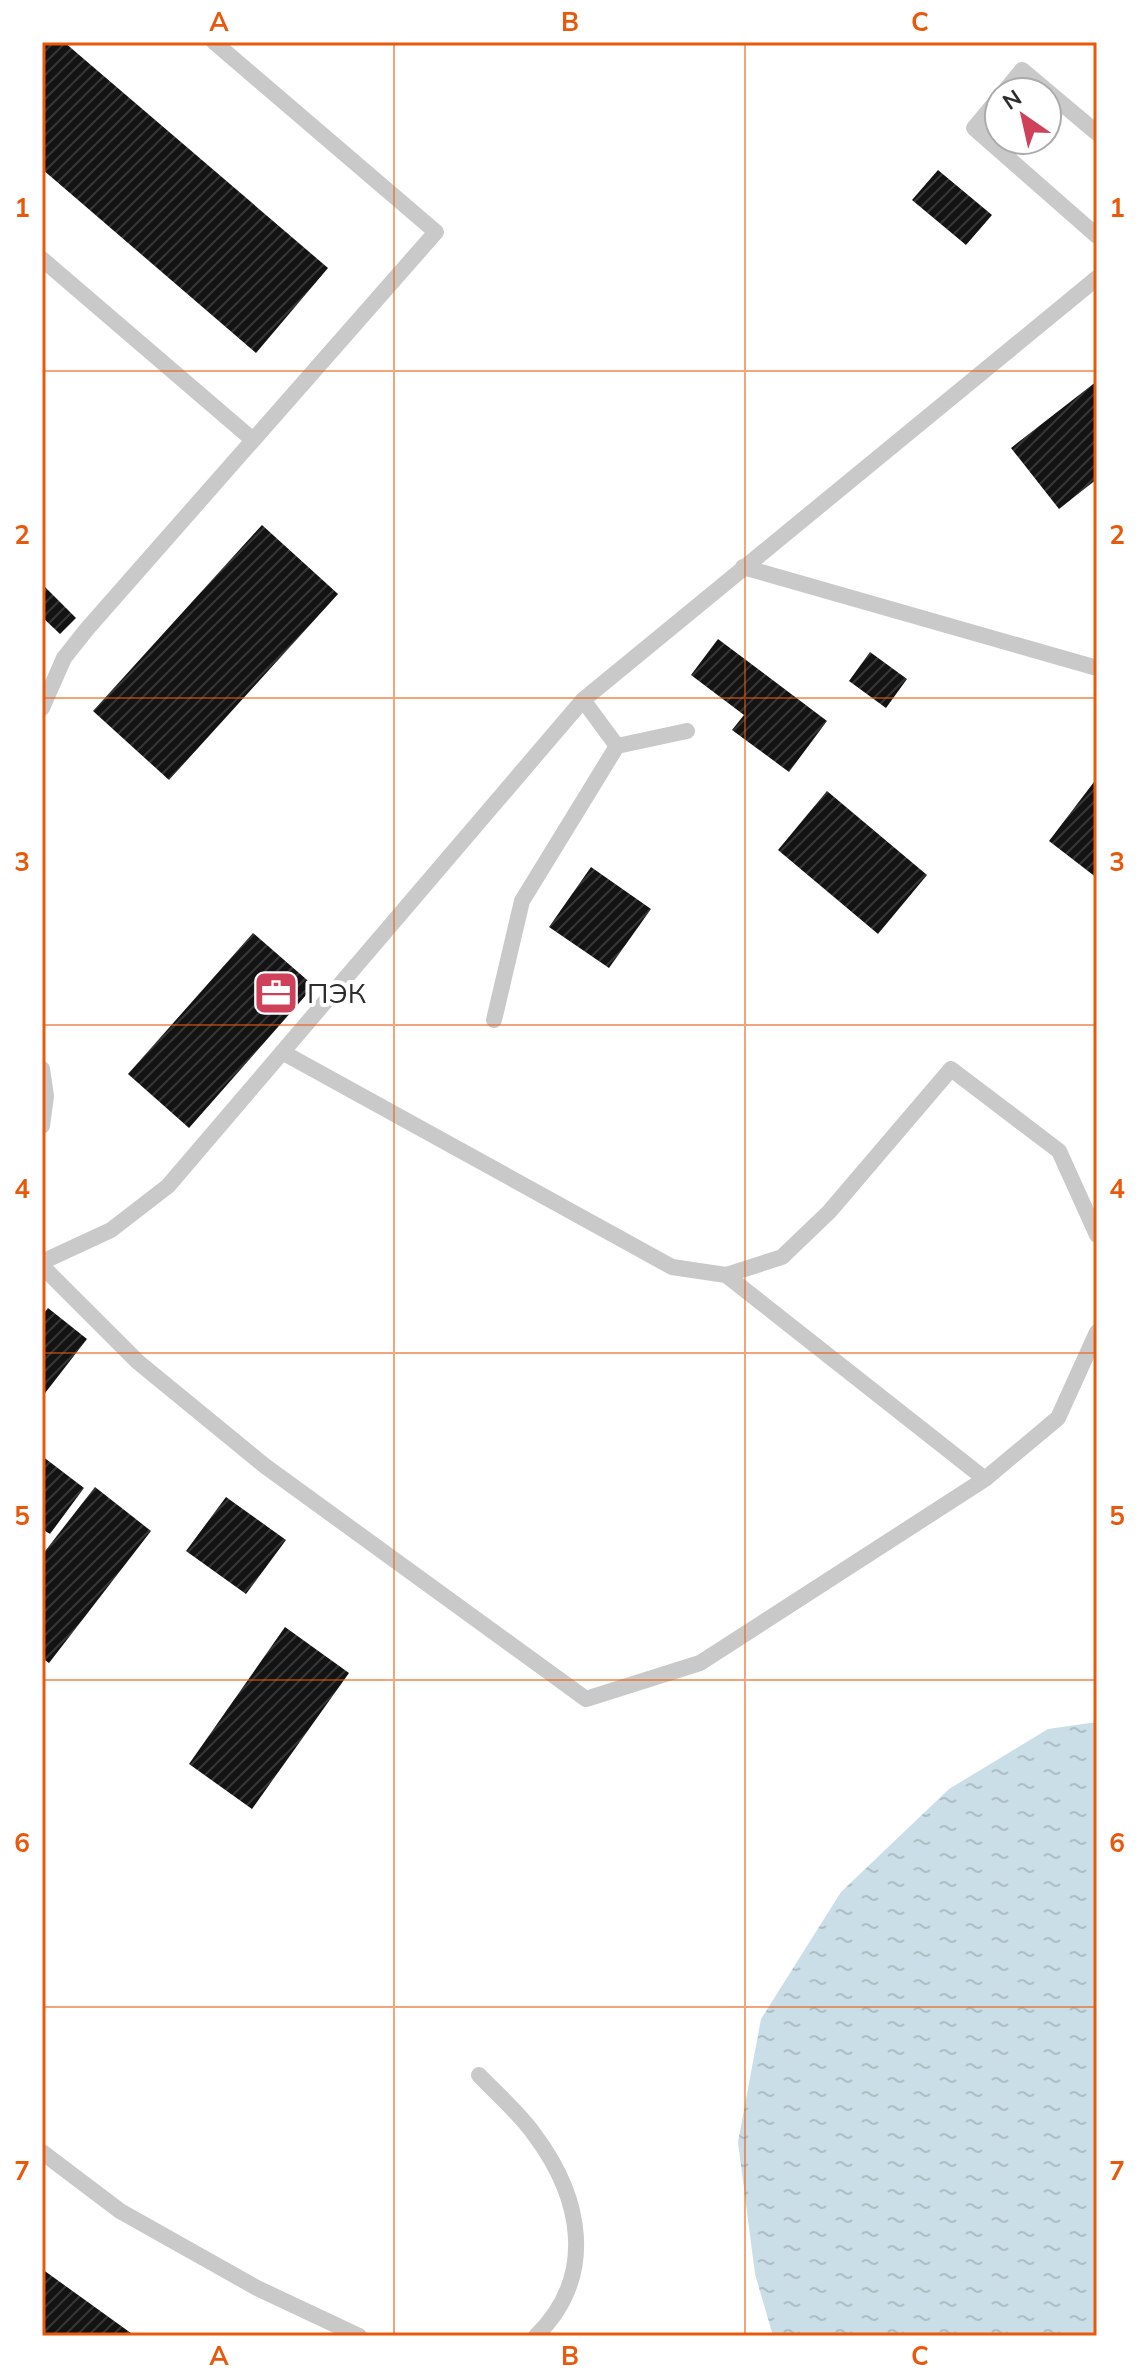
<svg xmlns="http://www.w3.org/2000/svg" width="1139" height="2378" font-family="Mulish,sans-serif">
<defs>
<pattern id="water-ripples" width="26" height="14" patternUnits="userSpaceOnUse" patternTransform="scale(2)"><rect width="26" height="14" fill="#c9dee6"/><path d="M2 4q2-2 4 0t4 0M15 11q2-2 4 0t4 0" fill="none" stroke="#adbfc5"/></pattern>
<pattern id="building-hatch" width="6" height="6" patternUnits="userSpaceOnUse" patternTransform="scale(2)"><rect width="6" height="6" fill="#131313"/><path d="M-1 1l2-2M0 6l6-6M5 7l2-2" fill="none" stroke="#363636"/></pattern>
</defs>
<rect width="100%" height="100%" fill="#fff"/>
<path fill="url(#water-ripples)" d="M1097,1722V2336H773L755,2274L738,2142L761,2019L841,1892L949,1789L1048,1729Z"/>
<path fill="url(#building-hatch)" d="M42,42H64L328,268L256,353L42,169Z
M938,170L992,215L966,245L912,200Z
M1097,381V479L1059,509L1011,448Z
M262,525L338,594L169,780L93,711Z
M45,587L76,618L60,634L42,617Z
M718,639L827,721L789,772L732,730L744,715L691,675Z
M870,652L907,679L886,708L849,681Z
M1097,778V878L1049,841Z
M827,791L927,875L878,934L778,850Z
M591,867L651,909L609,968L549,927Z
M253,933L314,986L189,1128L128,1074Z
M48,1308L87,1339L42,1397V1315Z
M42,1456L84,1488L50,1534L42,1529Z
M95,1487L151,1531L49,1663L42,1658V1555Z
M226,1497L286,1540L246,1594L186,1551Z
M285,1627L349,1673L252,1809L189,1764Z
M42,2269L135,2336H42Z"/>
<g fill="none" stroke-linecap="round" stroke-linejoin="round">
<path stroke="#c9c9c9" stroke-width="16" d="M1004,92L1022,70L1097,133
M999,98L974,128L1097,236
M42,259L253,440
M743,567L1097,668
M42,708L64,658L87,629L436,232L214,42
M617,746L687,731
M494,1020L522,901L617,746L583,700
M282,1052L672,1267L726,1275L782,1257L829,1212L951,1069L1059,1151L1097,1235
M42,1069L46,1096L42,1126
M42,1262L111,1230L168,1186L583,700L1097,278
M42,1266L138,1362L265,1466L586,1699L700,1663L985,1479L1058,1418L1097,1332
M726,1275L985,1479
M479,2075C497,2094 519,2113 534,2134C582,2198 597,2276 536,2336
M42,2152L120,2211L257,2288L359,2336"/>
</g>
<path fill="none" stroke="#e8590c" stroke-width="2" stroke-opacity="0.55" d="M394,42V2336M745,42V2336M42,371H1097M42,698H1097M42,1025H1097M42,1353H1097M42,1680H1097M42,2007H1097"/>
<defs>
<g id="office-square" transform="scale(2.3)"><rect x="-9" y="-9" width="18" height="18" rx="4" fill="#cf415b" stroke="#fff"/><path d="M-6-3h4V-5.5h4V-3h4V5H-6ZM-1-4.5V-3h2v-1.5ZM-6 0V1H6V0Z" fill="#fff"/></g>
</defs>
<g fill-rule="evenodd">
<use href="#office-square" x="276" y="993"/>
</g>
<g text-anchor="middle" stroke-width="8" stroke-linejoin="round" paint-order="stroke">
<g font-size="28" fill="#2c2c2c" stroke="#fff" text-anchor="start">
<text x="307" y="1003">ПЭК</text>
</g>
</g>
<rect width="1139" height="2378" fill="none" stroke="#ffffff" stroke-width="88"/>
<g transform="translate(1023 116) rotate(326)"><circle r="38" fill="#ffffff" stroke="#ababab" stroke-width="2"/>
<path d="M0-6L14 30L0 20L-14 30Z" fill="#cf415b"/>
<text y="-12" font-size="22" font-weight="bold" text-anchor="middle" fill="#2c2c2c">N</text>
</g>
<rect x="44" y="44" width="1051" height="2290" fill="none" stroke="#e8590c" stroke-width="3"/>
<g font-size="26" text-anchor="middle" font-weight="bold" fill="#e8590c">
<text x="219" y="31">A</text>
<text x="570" y="31">B</text>
<text x="920" y="31">C</text>
<text x="22" y="217">1</text>
<text x="1117" y="217">1</text>
<text x="22" y="544">2</text>
<text x="1117" y="544">2</text>
<text x="22" y="871">3</text>
<text x="1117" y="871">3</text>
<text x="22" y="1198">4</text>
<text x="1117" y="1198">4</text>
<text x="22" y="1525">5</text>
<text x="1117" y="1525">5</text>
<text x="22" y="1852">6</text>
<text x="1117" y="1852">6</text>
<text x="22" y="2180">7</text>
<text x="1117" y="2180">7</text>
<text x="219" y="2365">A</text>
<text x="570" y="2365">B</text>
<text x="920" y="2365">C</text>
</g>
</svg>
